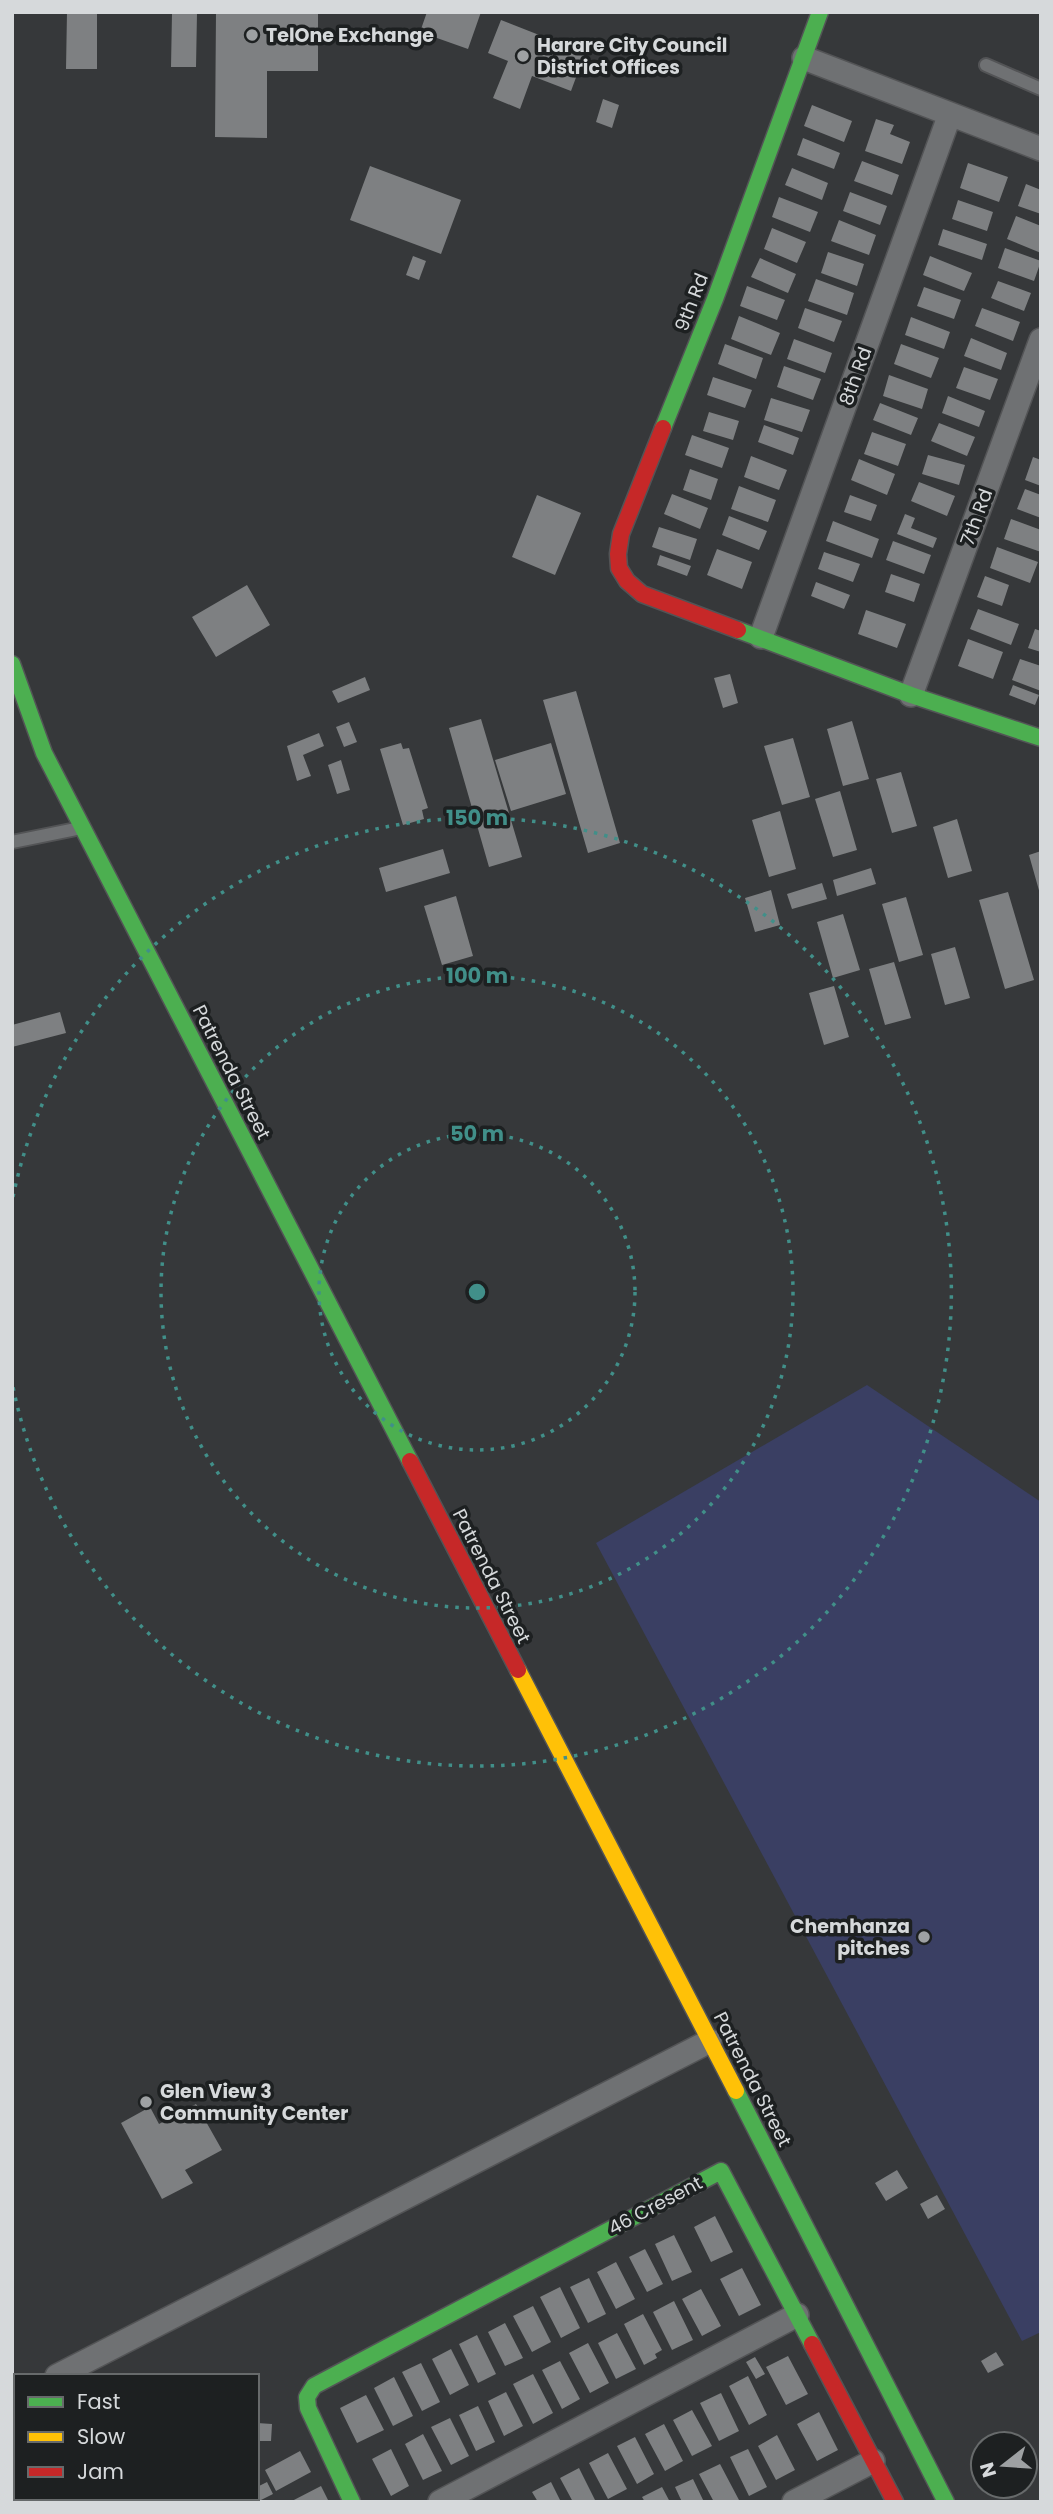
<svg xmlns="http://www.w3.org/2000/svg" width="1053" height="2514" font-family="Poppins,sans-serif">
<rect width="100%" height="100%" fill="#36383a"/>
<path fill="#3a3f63" d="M867,1385L1041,1502V2332L1022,2341L596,1543Z"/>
<path fill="#7e8082" d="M67,12H97V69H66Z
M216,12H318V71H267V138L215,137Z
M427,12H481L468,49L420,32Z
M172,13H197L196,67H171Z
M501,20L585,53L571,91L532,76L520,109L493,98L508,61L488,53Z
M603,99L619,105L612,128L596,122Z
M812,105L852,121L844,142L804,126Z
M876,119L894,125L890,134L910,142L902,164L865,151Z
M803,138L840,153L834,169L797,155Z
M862,161L899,175L892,195L854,181Z
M968,163L1008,177L999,202L960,188Z
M370,166L461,200L441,254L350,220Z
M792,168L828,183L822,200L785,185Z
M1026,184L1041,190V214L1018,206Z
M850,192L887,206L880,225L843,211Z
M779,197L818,212L810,232L772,217Z
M958,200L993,212L987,231L952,219Z
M1016,216L1041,226V253L1007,239Z
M839,220L876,235L869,255L831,241Z
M772,228L806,242L797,263L764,249Z
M943,229L987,244L982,260L938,245Z
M1005,248L1041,261L1034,281L998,268Z
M828,252L864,264L857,286L821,273Z
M413,256L426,261L419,280L406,275Z
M930,256L972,273L964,291L923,275Z
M760,258L796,274L788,293L751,277Z
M816,279L854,293L847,315L808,301Z
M998,281L1031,293L1024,311L991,298Z
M747,286L785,300L777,320L740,306Z
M924,287L961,300L954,319L917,306Z
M805,308L842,321L834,342L798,328Z
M982,308L1020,322L1013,341L975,326Z
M739,316L780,333L771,355L731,339Z
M911,317L950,332L944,349L905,335Z
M971,338L1007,353L1001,370L964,356Z
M794,339L832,353L825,373L787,359Z
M725,344L763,358L756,379L718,364Z
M901,344L939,358L931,378L894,364Z
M784,366L821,379L813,400L777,387Z
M964,367L998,379L990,400L956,388Z
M889,375L928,389L922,409L883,396Z
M713,377L752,390L745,408L707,395Z
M948,396L985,411L979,427L942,413Z
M771,398L810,410L802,432L764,420Z
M880,403L918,418L911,435L873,420Z
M709,412L739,421L733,440L703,431Z
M939,423L975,437L967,456L931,441Z
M764,425L799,438L793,455L758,442Z
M872,432L906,444L898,466L864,454Z
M692,435L729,448L722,468L685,455Z
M928,455L965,465L959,485L922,474Z
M751,456L787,470L779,490L744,477Z
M1033,457L1041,460V486L1025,480Z
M859,459L895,474L887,495L851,480Z
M690,469L718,479L711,500L683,490Z
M919,482L955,496L947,516L911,501Z
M739,486L776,500L768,522L731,509Z
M1025,489L1041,495V518L1017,509Z
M672,494L708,508L700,529L664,514Z
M537,495L581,513L555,575L512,557Z
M850,495L877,505L871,521L844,512Z
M905,514L915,518L911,528L937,538L933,548L897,534Z
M729,516L767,531L759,550L722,535Z
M1011,519L1041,530V552L1004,539Z
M833,521L879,539L872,558L826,541Z
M659,527L697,539L690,560L652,547Z
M893,541L931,555L924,574L886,560Z
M997,547L1038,562L1030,583L990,568Z
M717,549L752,562L742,589L707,575Z
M824,552L860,564L853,582L818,569Z
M660,555L691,566L687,576L657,565Z
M891,574L920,584L914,602L885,592Z
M985,576L1009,585L1002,606L977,597Z
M816,582L850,595L844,609L811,596Z
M247,585L270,625L216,657L192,617Z
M978,609L1019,624L1011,645L970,629Z
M866,610L906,624L897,648L858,634Z
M1035,629L1041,631V652L1028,648Z
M968,639L1003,652L993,679L958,666Z
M1020,659L1041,666V691L1012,680Z
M730,674L738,703L723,708L714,678Z
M365,677L370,690L338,703L332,691Z
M1013,685L1039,695L1035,705L1009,695Z
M576,691L620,843L588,853L543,700Z
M481,719L522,857L489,867L449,728Z
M852,721L869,779L843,786L827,729Z
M349,722L357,742L344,747L336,727Z
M319,733L324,746L303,755L311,776L297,781L287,746Z
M793,738L810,797L782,805L764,746Z
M401,743L403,749L409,748L428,808L422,810L424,819L403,825L380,749Z
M551,743L566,794L511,811L495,760Z
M341,760L350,790L337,794L328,765Z
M901,772L917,826L892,833L876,779Z
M840,791L857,850L833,857L815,799Z
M780,811L796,869L769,877L752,820Z
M957,819L972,871L948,878L933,827Z
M443,849L450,873L386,892L379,868Z
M1041,851V894H1040L1029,855Z
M871,868L876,884L837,896L833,880Z
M822,883L827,899L792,909L787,894Z
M771,890L780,925L755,932L745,898Z
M1008,892L1034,980L1005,989L979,900Z
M456,896L473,956L442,965L424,906Z
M906,897L923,955L899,962L882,904Z
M843,914L860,970L833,978L817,922Z
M955,947L970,998L945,1005L931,954Z
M894,962L911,1018L885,1025L869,969Z
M834,986L849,1037L824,1045L809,993Z
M60,1012L66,1033L12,1047V1025Z
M196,2104L222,2150L185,2170L193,2183L162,2199L121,2123L150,2107L159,2124Z
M897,2170L908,2188L886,2201L875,2183Z
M937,2195L945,2209L928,2219L920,2204Z
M715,2216L733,2252L711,2262L694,2227Z
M674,2235L692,2272L672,2281L655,2244Z
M645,2249L663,2284L647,2292L629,2257Z
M616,2262L635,2299L616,2309L597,2272Z
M742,2268L761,2305L739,2316L720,2279Z
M589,2278L606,2314L588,2323L570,2287Z
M560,2287L580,2328L561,2338L540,2297Z
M701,2289L721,2326L702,2336L682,2299Z
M674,2301L693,2340L672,2350L653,2312Z
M533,2306L551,2342L532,2352L513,2316Z
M643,2314L662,2350L655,2354L657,2358L644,2365L624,2324Z
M505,2323L523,2358L505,2366L488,2332Z
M617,2333L636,2369L616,2379L598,2343Z
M477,2335L496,2374L478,2383L459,2344Z
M588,2343L609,2383L590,2393L569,2353Z
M451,2349L469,2385L450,2395L432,2359Z
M996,2352L1004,2365L988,2373L981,2361Z
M788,2356L808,2394L786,2405L766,2367Z
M755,2357L765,2374L756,2379L746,2362Z
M560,2361L580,2399L562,2409L542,2370Z
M421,2363L440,2402L422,2411L402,2372Z
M533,2374L553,2413L533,2424L513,2384Z
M748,2376L767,2415L749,2425L729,2386Z
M394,2377L413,2416L393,2426L374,2388Z
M506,2392L523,2426L504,2436L488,2401Z
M721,2393L739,2431L719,2441L700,2403Z
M366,2395L384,2430L357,2443L340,2408Z
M478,2406L495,2442L476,2451L459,2415Z
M692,2410L712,2446L692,2456L673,2420Z
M819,2412L838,2450L817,2461L797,2424Z
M450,2418L469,2456L451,2465L431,2427Z
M257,2423L272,2424L271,2441H257Z
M664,2424L683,2461L665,2471L645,2434Z
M423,2434L442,2471L423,2480L405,2444Z
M777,2435L795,2470L776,2480L758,2446Z
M635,2437L654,2474L637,2484L617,2446Z
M391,2449L409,2486L391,2496L372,2459Z
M748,2449L767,2487L749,2496L730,2457Z
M300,2451L311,2472L276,2491L265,2470Z
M608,2453L627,2489L608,2499L589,2463Z
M720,2464L739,2500L736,2502H714L699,2474Z
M579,2468L596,2502H573L560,2478Z
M693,2479L704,2502H682L675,2487Z
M267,2482L273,2494L259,2501L257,2487Z
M551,2482L561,2502H538L532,2492Z
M321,2486L329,2502H290Z
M662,2487L670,2502H645L642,2497Z
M121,2498H151L152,2502H122Z"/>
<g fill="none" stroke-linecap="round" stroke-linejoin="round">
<g stroke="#535456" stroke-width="16">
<path id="lane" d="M986,65L1041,89
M12,842L81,828"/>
</g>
<g stroke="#535456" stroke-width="26">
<path id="street" d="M804,58L1041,149
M761,637L950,114
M911,695L1041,340
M57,2376L710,2041
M12,2399L16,2397
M440,2502L797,2315
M794,2502L873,2461"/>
</g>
<g stroke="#535456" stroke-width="19">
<path id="fast" d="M663,428L715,299L820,12
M738,630L911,695L1041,738
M12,664L44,753L410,1461
M736,2091L946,2502
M352,2502L308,2408L307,2397L314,2386L721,2171L812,2344"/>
</g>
<g stroke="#535456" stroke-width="19">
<path id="slow" d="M518,1670L736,2091"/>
</g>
<g stroke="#535456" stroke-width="19">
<path id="jam" d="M663,428L621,534L618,554L619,568L627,581L642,594L738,630
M410,1461L518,1670
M812,2344L895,2502"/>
</g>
<use href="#lane" stroke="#6f7173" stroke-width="12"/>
<use href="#street" stroke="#6f7173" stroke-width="23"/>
<use href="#fast" stroke="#4caf50" stroke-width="16"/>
<use href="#slow" stroke="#ffc107" stroke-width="16"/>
<use href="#jam" stroke="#c62828" stroke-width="16"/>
</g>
<g fill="none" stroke="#418f89" stroke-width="3.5" stroke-dasharray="3.5 7">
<circle cx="477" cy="1292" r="158"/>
<circle cx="477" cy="1292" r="316"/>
<path d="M13 1197A474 474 0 1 1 13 1387"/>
</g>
<g fill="#9ea1a3" stroke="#1d2021" stroke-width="2.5">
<circle cx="252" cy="35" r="7"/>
<circle cx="523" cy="56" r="7"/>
<circle cx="924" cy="1937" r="7"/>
<circle cx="146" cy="2102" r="7"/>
</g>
<g text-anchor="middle" stroke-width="7" stroke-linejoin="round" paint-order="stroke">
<g font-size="19" font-weight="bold" fill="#d6d9db" stroke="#1d2021" text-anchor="start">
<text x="266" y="42">TelOne Exchange</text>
<text x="537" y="52">Harare City Council<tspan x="537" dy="22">District Offices</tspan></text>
<text x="910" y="1933" text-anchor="end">Chemhanza<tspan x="910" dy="22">pitches</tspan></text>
<text x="160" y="2098">Glen View 3<tspan x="160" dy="22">Community Center</tspan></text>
</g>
<g font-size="19" fill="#d6d9db" stroke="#1d2021">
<text transform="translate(691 302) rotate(-69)" y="7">9th Rd</text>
<text transform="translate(855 376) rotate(-70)" y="7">8th Rd</text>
<text transform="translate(976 517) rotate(-70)" y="7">7th Rd</text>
<text transform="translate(232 1072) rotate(63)" y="7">Patrenda Street</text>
<text transform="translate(492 1576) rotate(63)" y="7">Patrenda Street</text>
<text transform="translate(753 2079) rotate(63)" y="7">Patrenda Street</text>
<text transform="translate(655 2205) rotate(-28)" y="7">46 Cresent</text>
</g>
</g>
<circle cx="477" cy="1292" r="10" fill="#418f89" stroke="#1d2021" stroke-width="3.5"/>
<g font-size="21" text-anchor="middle" font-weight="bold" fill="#418f89" stroke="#1d2021" stroke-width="7" stroke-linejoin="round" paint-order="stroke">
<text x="477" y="825">150 m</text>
<text x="477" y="983">100 m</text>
<text x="477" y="1141">50 m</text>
</g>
<rect width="1053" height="2514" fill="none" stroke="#d6d9db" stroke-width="28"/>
<rect x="14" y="2374" width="245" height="126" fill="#1d2021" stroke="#676a6b" stroke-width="2"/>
<rect x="28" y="2397" width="35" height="10" fill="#4caf50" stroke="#676a6b" stroke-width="2"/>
<text x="77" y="2409" font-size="21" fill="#d6d9db">Fast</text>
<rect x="28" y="2432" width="35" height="10" fill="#ffc107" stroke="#676a6b" stroke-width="2"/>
<text x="77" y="2444" font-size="21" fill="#d6d9db">Slow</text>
<rect x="28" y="2467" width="35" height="10" fill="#c62828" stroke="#676a6b" stroke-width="2"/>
<text x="77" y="2479" font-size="21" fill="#d6d9db">Jam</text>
<g transform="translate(1004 2465) rotate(253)"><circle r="33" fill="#1d2021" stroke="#676a6b" stroke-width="2"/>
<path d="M0-5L12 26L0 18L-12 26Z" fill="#9ea1a3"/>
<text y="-10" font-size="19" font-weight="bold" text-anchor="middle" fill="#d6d9db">N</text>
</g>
</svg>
